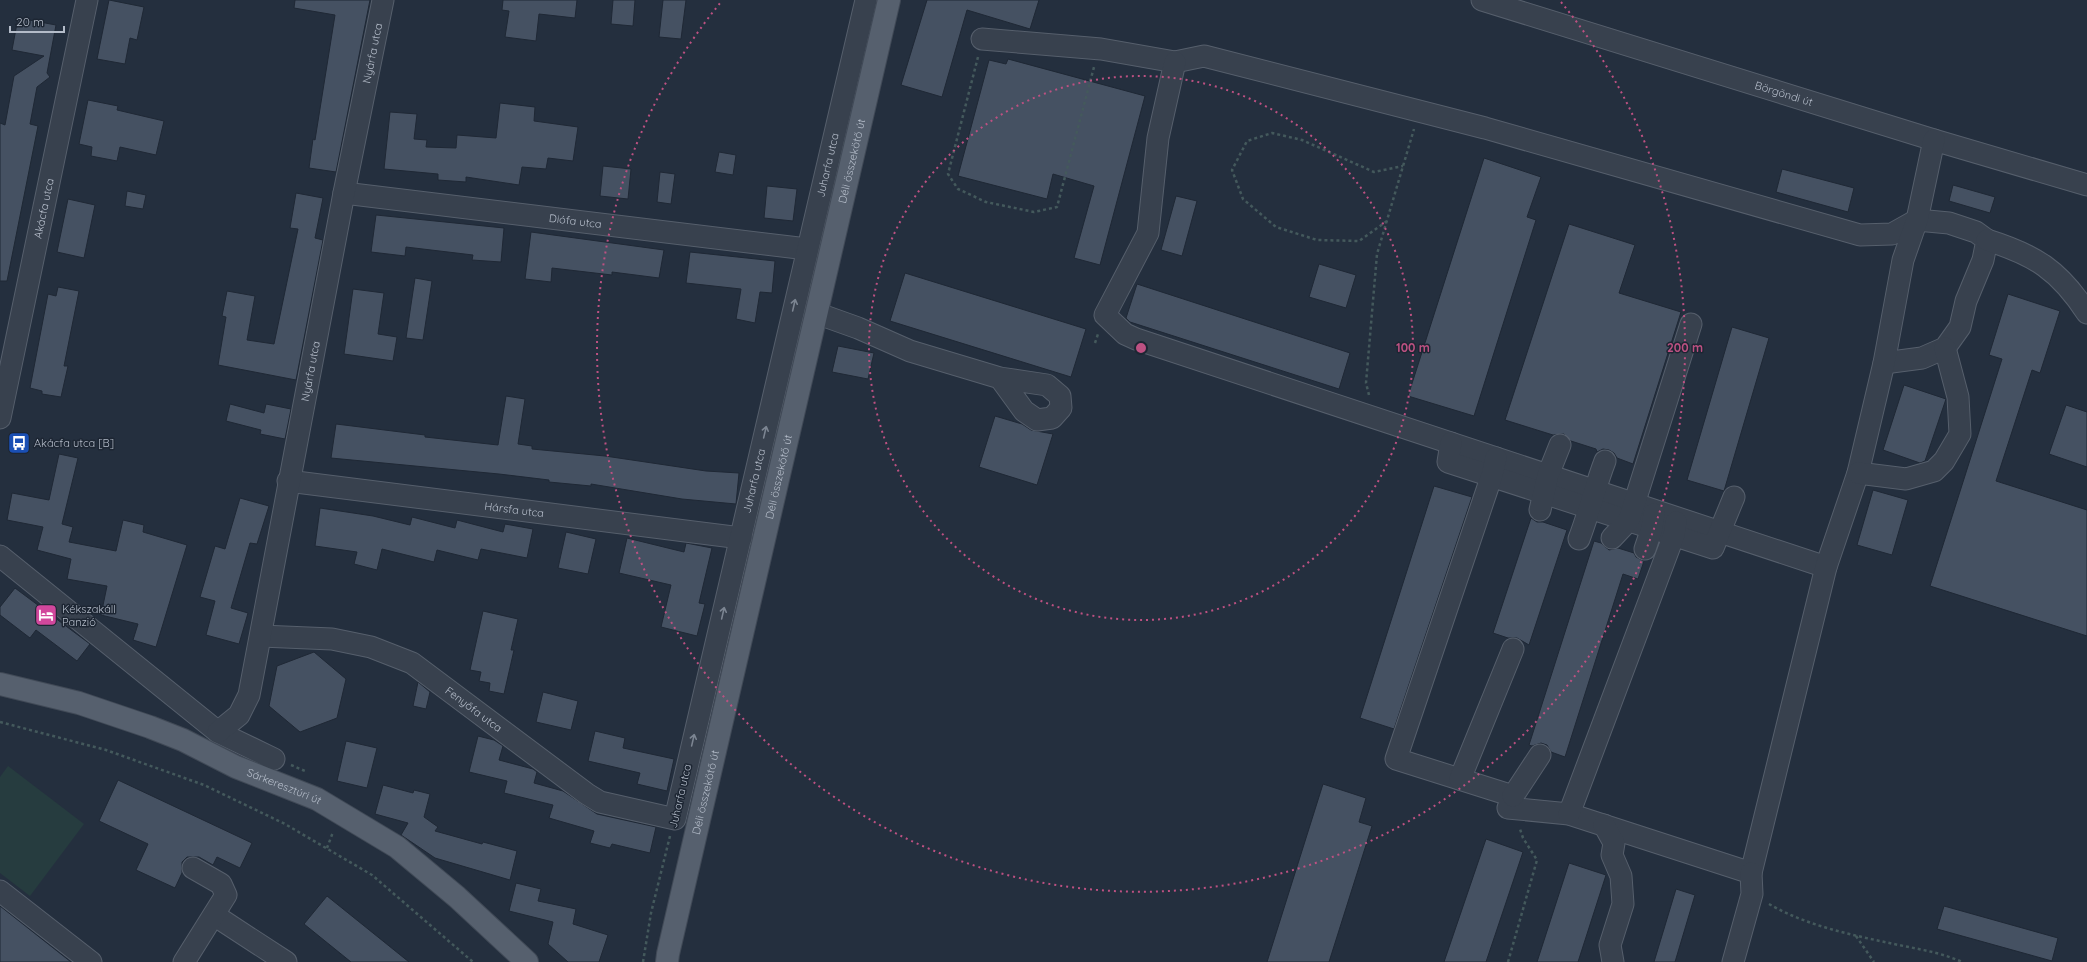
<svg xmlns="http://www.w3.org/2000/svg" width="2087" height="962" font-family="Quicksand,sans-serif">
<rect width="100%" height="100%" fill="#242f3e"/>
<path fill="#263c3f" d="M8,766L84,824L30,896L0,873V777Z"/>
<path fill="#455162" stroke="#1f2835" d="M109,0L144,7L137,40L130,38L125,64L97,59Z
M295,0H370L336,172L309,168L313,139L315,140L335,15L294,8Z
M503,0H577L575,18L539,14L536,41L505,37L509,11L502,10Z
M613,0H635L633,26L611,24Z
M663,0H686L681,39L659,37Z
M927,0H1039L1030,29L967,10L942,97L901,85Z
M18,18L56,25L47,73L50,77L37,87L30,124L38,126L7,281H0V123L5,125L14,76L44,56L12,50Z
M1008,59L1145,96L1100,265L1074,258L1094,186L1053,174L1047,199L958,176L989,60L1006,64Z
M88,100L118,106L117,110L164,121L156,155L120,147L117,161L91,156L92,147L79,144Z
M500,103L535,107L534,121L578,127L573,161L548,158L546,169L522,167L519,185L466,177V182L438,180V174L384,169L390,112L417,114L414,139L427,140L426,147L456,148L457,135L496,138Z
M719,152L736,155L733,175L715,172Z
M1484,158L1541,177L1527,217L1536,220L1474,416L1408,396Z
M603,166L631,169L628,199L600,196Z
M1782,169L1854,188L1848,212L1776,192Z
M660,172L675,174L671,204L657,202Z
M1953,185L1995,197L1990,213L1949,201Z
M767,186L797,189L793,221L764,218Z
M127,191L146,195L143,209L125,206Z
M296,193L323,198L315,238L323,240L296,380L218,365L226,317L222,316L227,291L255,296L247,340L274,344L298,229L290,228Z
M1176,196L1197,201L1182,256L1161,250Z
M68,199L95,205L84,258L57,252Z
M376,215L504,228L501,262L472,260L473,255L406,247L405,256L371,252Z
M1569,224L1635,245L1619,293L1681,312L1633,464L1617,458L1614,453L1609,450L1603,449L1597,452L1596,449L1571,441L1564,434L1553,435L1505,420Z
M531,232L664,250L659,278L612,272V275L552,268L551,282L525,279Z
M690,252L775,261L772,293L760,292L755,323L736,319L741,289L686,283Z
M1319,264L1356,275L1346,308L1309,297Z
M905,273L1086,329L1071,377L890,321Z
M415,278L432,281L423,340L406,338Z
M1137,284L1350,353L1339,389L1130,322L1126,318Z
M58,287L79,291L64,366H68L61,397L42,394V391L30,388L48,294L56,296Z
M353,289L384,293L378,334L397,337L393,361L344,354Z
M2008,294L2060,311L2040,373L2032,370L1996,481L2087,510V636L1930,586L2002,359L1989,355Z
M1732,327L1769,338L1724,491L1687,480Z
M838,346L874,353L868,379L832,372Z
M1904,385L1946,399L1925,461L1920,463L1883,450Z
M506,396L525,399L518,444L532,446V449L605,456L706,471L739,473L736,504L682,499L591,484V486L549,482V480L499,474L331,458L336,424L425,435V437L498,445Z
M230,404L264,413L266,404L291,409L285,439L260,434L261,430L226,421Z
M2066,405L2087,412V467L2049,454Z
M995,416L1022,424L1031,430L1053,434L1037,485L979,467Z
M59,454L78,458L62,524L73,527L69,542L116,551L123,520L144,525L143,532L187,545L156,647L133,640L138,624L101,615L107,586L67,579L71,559L37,550L43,527L7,520L12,493L49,500Z
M1434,486L1472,497L1394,729L1360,718Z
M1873,490L1908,500L1892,555L1857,545Z
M240,498L269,506L257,544L250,543L231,608L248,613L239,644L206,635L215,601L200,597L215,546L225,549Z
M320,508L373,516L410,525L412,517L455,528L457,520L503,532L505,524L533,529L527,558L481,549L478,560L437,550L434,562L382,549L377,570L354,564L357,552L315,546Z
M1531,518L1537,522H1543L1567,530L1529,645L1517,638H1508L1493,633Z
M566,532L596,539L588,574L558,568Z
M627,538L684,552L686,543L712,548L699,603L705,604L697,636L661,627L671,585L619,573Z
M1594,541L1601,543L1609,550L1618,548L1634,553L1636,557L1644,561L1638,579L1623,574L1565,757L1551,752L1547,745L1541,743L1532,746L1529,745Z
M15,588L90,644L77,661L36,630L30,638L0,615V607Z
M483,611L518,619L511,650H514L504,694L489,691L490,683L479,681L481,672L470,670Z
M314,652L346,679L337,718L300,732L269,706L277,666Z
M418,682L430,692L426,709L413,706Z
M543,692L578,701L571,730L536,722Z
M595,731L625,738L623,748L674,759L667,791L637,784L640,773L588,761Z
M478,736L494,740L503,746L499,760L533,769L537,772L534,783L563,791L597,814L656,827L650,853L612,844L610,848L590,843L594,831L549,818L553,805L504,793L507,781L469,772Z
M346,741L377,748L367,788L337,781Z
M118,780L252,843L240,868L217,857L213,865L199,857H187L182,862V873L175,888L136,870L148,844L99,821Z
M1323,784L1366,798L1359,822L1372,826L1329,962H1267Z
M383,785L413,793L414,790L430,794L424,817L438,827L435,831L482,844L483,842L517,851L510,880L435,858L401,835L408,823L375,814Z
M1486,839L1523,852L1486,962H1444Z
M1569,863L1606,875L1578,962H1537Z
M516,883L541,889L538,901L576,909L573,924L608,935L599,962H568L548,944L553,922L509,911Z
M1676,889L1695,895L1675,962H1654Z
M327,896L409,962H351L304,924Z
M0,906L71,962H0Z
M1944,906L2058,938L2052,961L1937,929Z"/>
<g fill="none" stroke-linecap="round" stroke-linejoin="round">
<g stroke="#565f6c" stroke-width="23">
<g id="minor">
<path id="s1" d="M1482,0L1934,140L2087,185"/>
<path d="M982,39L1101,49L1175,62L1204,56L1485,128L1860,235L1892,234L1917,220L1949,223L1976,232L1987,240L1983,260L1966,301L1960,327L1945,348L1922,358L1884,363"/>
<path d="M1175,62L1158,138L1148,233L1105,315L1125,334L1136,339L1826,567"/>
<path id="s2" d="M344,193L807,249"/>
<path d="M1987,240C2035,255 2059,270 2087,313"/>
<path d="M816,313L858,328L910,351L1000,378L1047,385L1060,396L1061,408L1052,418L1037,420L1024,411L1000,378"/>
<path id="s3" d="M0,418L87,0"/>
<path d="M1451,443L1448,462L1713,548L1734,497"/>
<path d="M1496,458L1492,475L1396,759L1513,796L1508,808L1569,814L1751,873L1826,567L1858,473L1884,363L1903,260L1917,220L1934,140"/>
<path d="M1858,473L1906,479L1934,471L1944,461L1960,434L1958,397L1945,348"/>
<path id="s4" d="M288,481L741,538"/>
<path d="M1540,510L1548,475L1560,445"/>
<path d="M1612,538L1629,520L1691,324"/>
<path d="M1579,539C1589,513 1595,487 1605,461"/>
<path d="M1645,549L1652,528L1654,514"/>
<path d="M0,556L218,732L274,759"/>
<path id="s5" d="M261,636L332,639L371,647L412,663L587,794L600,802L675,819L866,0"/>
<path id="s6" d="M218,732L239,715L249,695L344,193L383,0"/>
<path d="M1460,779L1513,649"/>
<path d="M1513,796L1540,755"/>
<path d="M1569,814L1674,535L1676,522"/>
<path d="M1604,825L1614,843L1612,855L1621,876L1623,904L1610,945L1613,962"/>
<path d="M0,891L91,962"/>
<path d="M214,915L286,962"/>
<path d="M184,962L226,895L221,884L193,868"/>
<path d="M1733,962L1752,894L1751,873"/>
</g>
</g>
<g stroke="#414a57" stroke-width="24">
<g id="major">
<path id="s7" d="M0,684L79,703L150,727L183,740L236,767L317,799L397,847L457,897L527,962"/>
<path id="s8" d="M667,962L668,954L889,0"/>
</g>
</g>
<path stroke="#44595c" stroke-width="2.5" stroke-dasharray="3 3" stroke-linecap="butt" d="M978,57L948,174L958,189L986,202L1034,212L1057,207L1094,67
M1387,221L1359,241L1317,240L1276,227L1243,199L1232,170L1247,141L1272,133L1302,140L1374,172L1403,166
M1095,343L1098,334
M1369,395L1366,383L1377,254L1414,129
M0,722L106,750L204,785L285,824L372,875L473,962
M291,765L305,771
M327,848L333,832
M1769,904C1807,926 1852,935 1894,944C1917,949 1940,952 1962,962
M1856,936L1874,962
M643,962L651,913L670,836
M1508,962L1537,860L1523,838L1520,829"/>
<use href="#minor" stroke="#38414e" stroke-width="21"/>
<use href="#major" stroke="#56606e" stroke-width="22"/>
</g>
<defs><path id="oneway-shaft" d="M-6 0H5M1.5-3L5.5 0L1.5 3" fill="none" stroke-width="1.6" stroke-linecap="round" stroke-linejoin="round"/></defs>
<g stroke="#7c8592">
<use href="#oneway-shaft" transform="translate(794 305) rotate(-77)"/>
<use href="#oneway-shaft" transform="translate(765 432) rotate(-77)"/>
<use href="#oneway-shaft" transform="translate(723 613) rotate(-77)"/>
<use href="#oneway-shaft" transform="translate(693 740) rotate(-77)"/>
</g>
<g fill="none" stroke="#bd5182" stroke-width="2" stroke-dasharray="2 4">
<circle cx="1141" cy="348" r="272"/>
<path d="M1561 2A544 544 0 1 1 721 2"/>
</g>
<defs>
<g id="bus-square" transform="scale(1.15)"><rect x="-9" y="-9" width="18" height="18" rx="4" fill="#1a4fb4" stroke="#1d2633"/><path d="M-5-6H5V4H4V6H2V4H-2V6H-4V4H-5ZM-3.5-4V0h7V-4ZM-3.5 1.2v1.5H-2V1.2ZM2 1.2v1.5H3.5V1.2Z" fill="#fff"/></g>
<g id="hotel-square" transform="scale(1.15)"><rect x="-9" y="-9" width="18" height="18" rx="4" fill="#d1479c" stroke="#1d2633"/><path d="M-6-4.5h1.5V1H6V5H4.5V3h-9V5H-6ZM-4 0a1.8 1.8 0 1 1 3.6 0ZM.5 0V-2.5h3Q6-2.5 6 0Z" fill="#fff"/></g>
</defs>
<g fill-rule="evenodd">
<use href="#bus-square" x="19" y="443"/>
<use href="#hotel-square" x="46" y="615"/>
</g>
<g text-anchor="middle" stroke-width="3" stroke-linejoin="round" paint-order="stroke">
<g font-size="11" fill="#b4bcc9" stroke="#1d2633">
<text dy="4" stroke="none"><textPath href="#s6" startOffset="703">Nyárfa utca</textPath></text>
<text dy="4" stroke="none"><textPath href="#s1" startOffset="316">Börgöndi út</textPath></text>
<text dy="4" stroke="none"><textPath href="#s8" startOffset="822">Déli összekötő út</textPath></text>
<text dy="4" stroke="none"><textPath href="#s5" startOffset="1137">Juharfa utca</textPath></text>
<text dy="4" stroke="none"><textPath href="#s3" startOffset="214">Akácfa utca</textPath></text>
<text dy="4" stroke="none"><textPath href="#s2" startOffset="233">Diófa utca</textPath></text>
<text dy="4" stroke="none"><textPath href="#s6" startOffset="379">Nyárfa utca</textPath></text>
<text dy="4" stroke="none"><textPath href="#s8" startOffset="498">Déli összekötő út</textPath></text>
<text dy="4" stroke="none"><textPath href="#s5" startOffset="813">Juharfa utca</textPath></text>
<text dy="4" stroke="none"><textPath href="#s4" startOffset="228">Hársfa utca</textPath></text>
<text dy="4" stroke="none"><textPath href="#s5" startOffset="232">Fenyőfa utca</textPath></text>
<text dy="4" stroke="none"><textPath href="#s7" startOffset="303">Sárkeresztúri út</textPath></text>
<text dy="4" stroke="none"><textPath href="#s8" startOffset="174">Déli összekötő út</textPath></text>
<text transform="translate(680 796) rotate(-77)" y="4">Juharfa utca</text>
</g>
<g font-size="11" fill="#b4bcc9" stroke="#1d2633" text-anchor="start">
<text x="34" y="447">Akácfa utca [B]</text>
<text x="62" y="613">Kékszakáll<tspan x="62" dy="13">Panzió</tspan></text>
</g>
</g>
<circle cx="1141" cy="348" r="6" fill="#bd5182" stroke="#1d2633" stroke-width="2"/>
<g font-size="12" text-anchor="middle" font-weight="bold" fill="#bd5182" stroke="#1d2633" stroke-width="3" stroke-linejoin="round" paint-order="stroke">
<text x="1413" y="352">100 m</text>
<text x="1685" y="352">200 m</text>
</g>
<path d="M10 26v6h54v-6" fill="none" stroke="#b4bcc9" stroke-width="2"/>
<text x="16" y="26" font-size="12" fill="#b4bcc9" stroke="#1d2633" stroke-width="3" paint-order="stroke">20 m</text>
</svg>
